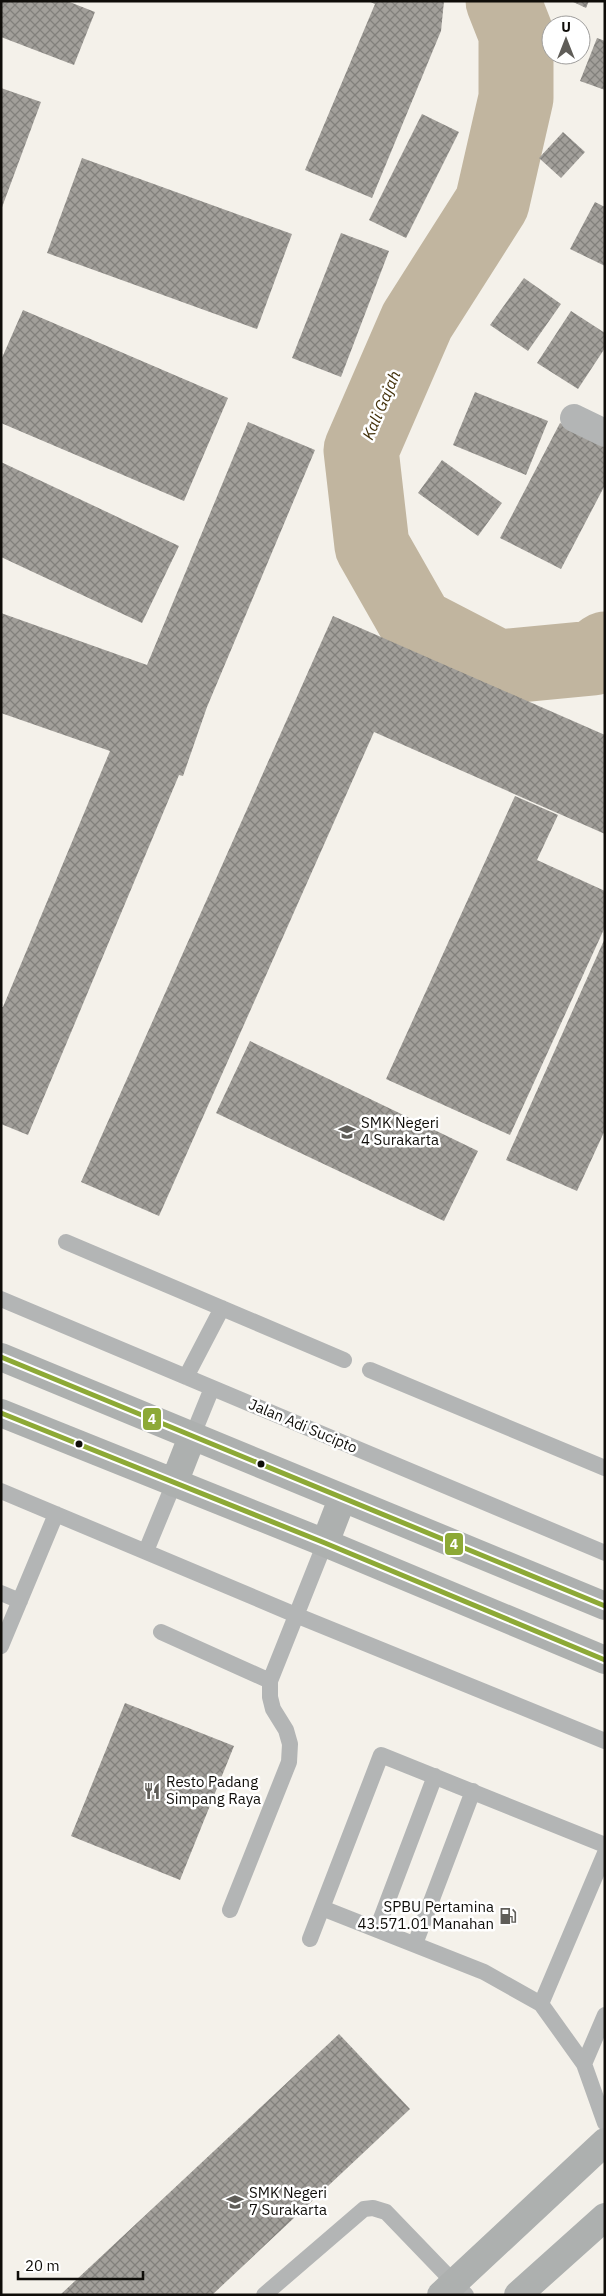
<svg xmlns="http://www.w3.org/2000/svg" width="606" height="2296" font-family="'IBM Plex Sans',sans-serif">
<defs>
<pattern id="building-cross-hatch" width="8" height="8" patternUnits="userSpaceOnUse" patternTransform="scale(1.25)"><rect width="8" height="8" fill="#a29f9a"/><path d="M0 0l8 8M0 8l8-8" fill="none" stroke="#82807c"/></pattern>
</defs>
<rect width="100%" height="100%" fill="#f4f1ea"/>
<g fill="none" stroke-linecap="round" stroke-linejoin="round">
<path stroke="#c1b59f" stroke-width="75" d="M503,1L516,34V98L492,203L417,321L361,450L372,546L417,625L498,667L593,658L605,649"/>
</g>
<path fill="url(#building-cross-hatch)" d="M1,1H67L95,12L74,65L1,37Z
M368,1H444L441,31L372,198L305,170L375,4Z
M571,1H589L586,8Z
M597,38L605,41V90L580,81Z
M1,88L41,102L1,210Z
M422,114L459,132L406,238L369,220Z
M563,132L585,152L561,178L539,158Z
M82,158L292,234L257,329L47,253Z
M595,202L605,207V266L570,249Z
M341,233L389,251L341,377L292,358Z
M524,278L561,304L528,351L490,325Z
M23,310L228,398L184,501L1,423V360Z
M571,311L605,333V348L578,389L537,363Z
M475,392L548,421L526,475L453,445Z
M248,422L315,450L207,707L183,776L179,775L28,1135L1,1124V1007H3L110,751L1,713V613L147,665Z
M560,423L605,446V485L561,569L500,538Z
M442,460L502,503L478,536L418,493Z
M1,462L179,546L142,623L1,557Z
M333,616L605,735V834L374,732L159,1216L81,1182Z
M515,796L558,815L537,860L605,891V927L510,1135L386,1079Z
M605,938V1130L577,1191L506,1160Z
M250,1041L478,1151L444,1221L216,1113Z
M125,1703L234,1746L180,1880L71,1836Z
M339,2034L410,2109L212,2295H60Z"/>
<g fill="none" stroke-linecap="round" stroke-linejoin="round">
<path stroke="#b3b5b5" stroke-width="16" d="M66,1242L344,1360
M1,1299L605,1553
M370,1370L605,1468
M186,1377L222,1308
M192,1437L212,1388
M1,1491L296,1615L605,1741
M146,1551L174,1483
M1,1593L20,1601
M161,1632L270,1681
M1,1646L56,1514
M322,1908L484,1972L541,2004L584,2064L605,2123
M230,1910L289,1762L290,1744L286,1730L273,1709L270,1697V1681L325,1543
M377,1929L435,1776
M310,1939L381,1755L605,1845
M415,1944L473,1791
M541,2004L605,1853
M584,2064L605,2015
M264,2295L364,2209L373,2208L386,2212L466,2295"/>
<path stroke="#b3b5b5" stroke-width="28" d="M574,418L605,433"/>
<path stroke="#adb0af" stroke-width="28" d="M1,1357L605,1606
M1,1413L325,1543L605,1660
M174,1483L192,1437
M325,1543L342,1499
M441,2295L605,2142
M518,2295L605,2217"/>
<g stroke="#fff" stroke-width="9">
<path id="bus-1" d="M1,1357L605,1606
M1,1413L325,1543L605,1660"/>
</g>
<use href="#bus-1" stroke="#8da936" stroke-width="5"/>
</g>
<defs>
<g id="school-bare" transform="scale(1.35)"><path d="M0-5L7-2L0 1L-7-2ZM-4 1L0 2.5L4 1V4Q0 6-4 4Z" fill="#5f5d58" stroke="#fff" stroke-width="2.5" paint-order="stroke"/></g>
<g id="restaurant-bare" transform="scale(1.35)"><path d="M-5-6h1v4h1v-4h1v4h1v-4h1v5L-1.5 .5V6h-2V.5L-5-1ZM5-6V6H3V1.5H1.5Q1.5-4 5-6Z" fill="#5f5d58" stroke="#fff" stroke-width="2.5" paint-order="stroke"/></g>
<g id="fuel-bare" transform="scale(1.35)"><path d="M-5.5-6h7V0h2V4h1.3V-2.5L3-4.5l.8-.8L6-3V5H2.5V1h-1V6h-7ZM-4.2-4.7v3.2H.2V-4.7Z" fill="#5f5d58" stroke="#fff" stroke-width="2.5" paint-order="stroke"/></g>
</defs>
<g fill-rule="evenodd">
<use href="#school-bare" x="347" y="1132"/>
<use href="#restaurant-bare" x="152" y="1791"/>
<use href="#fuel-bare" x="508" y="1916"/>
<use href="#school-bare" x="235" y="2202"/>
</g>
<g fill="#0f0d09" stroke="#fff" stroke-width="2">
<circle cx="79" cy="1444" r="4.5"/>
<circle cx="261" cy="1464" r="4.5"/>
</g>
<g text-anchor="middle" stroke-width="5" stroke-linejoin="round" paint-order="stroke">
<g font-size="15" fill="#0f0d09" stroke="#fff" text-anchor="start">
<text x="361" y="1128">SMK Negeri<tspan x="361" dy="17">4 Surakarta</tspan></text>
<text x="166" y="1787">Resto Padang<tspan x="166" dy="17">Simpang Raya</tspan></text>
<text x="494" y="1912" text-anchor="end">SPBU Pertamina<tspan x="494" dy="17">43.571.01 Manahan</tspan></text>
<text x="249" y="2198">SMK Negeri<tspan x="249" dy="17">7 Surakarta</tspan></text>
</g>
<g font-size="15" fill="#0f0d09" stroke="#fff">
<text transform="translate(303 1426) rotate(23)" y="5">Jalan Adi Sucipto</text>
</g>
<g font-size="16" font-style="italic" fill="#43310a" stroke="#fff">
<text transform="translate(381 405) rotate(-67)" y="6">Kali Gajah</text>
</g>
</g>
<g stroke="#fff" stroke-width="2">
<rect x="142" y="1407" width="20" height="24" rx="5" fill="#8da936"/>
<rect x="444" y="1532" width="20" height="24" rx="5" fill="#8da936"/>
</g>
<g font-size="14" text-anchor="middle" font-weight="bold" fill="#fff">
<text x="152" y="1424">4</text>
<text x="454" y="1549">4</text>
</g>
<rect width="606" height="2296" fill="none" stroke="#0f0d09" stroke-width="5"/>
<g transform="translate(566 40)"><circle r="24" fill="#ffffff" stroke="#9f9e9d"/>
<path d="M0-4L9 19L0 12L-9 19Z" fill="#5f5d58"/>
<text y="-8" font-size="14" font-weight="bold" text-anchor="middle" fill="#0f0d09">U</text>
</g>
<path d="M18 2271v8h125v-8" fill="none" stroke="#0f0d09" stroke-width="2.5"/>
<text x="25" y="2271" font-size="15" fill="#0f0d09" stroke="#ffffff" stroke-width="4" paint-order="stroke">20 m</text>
</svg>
